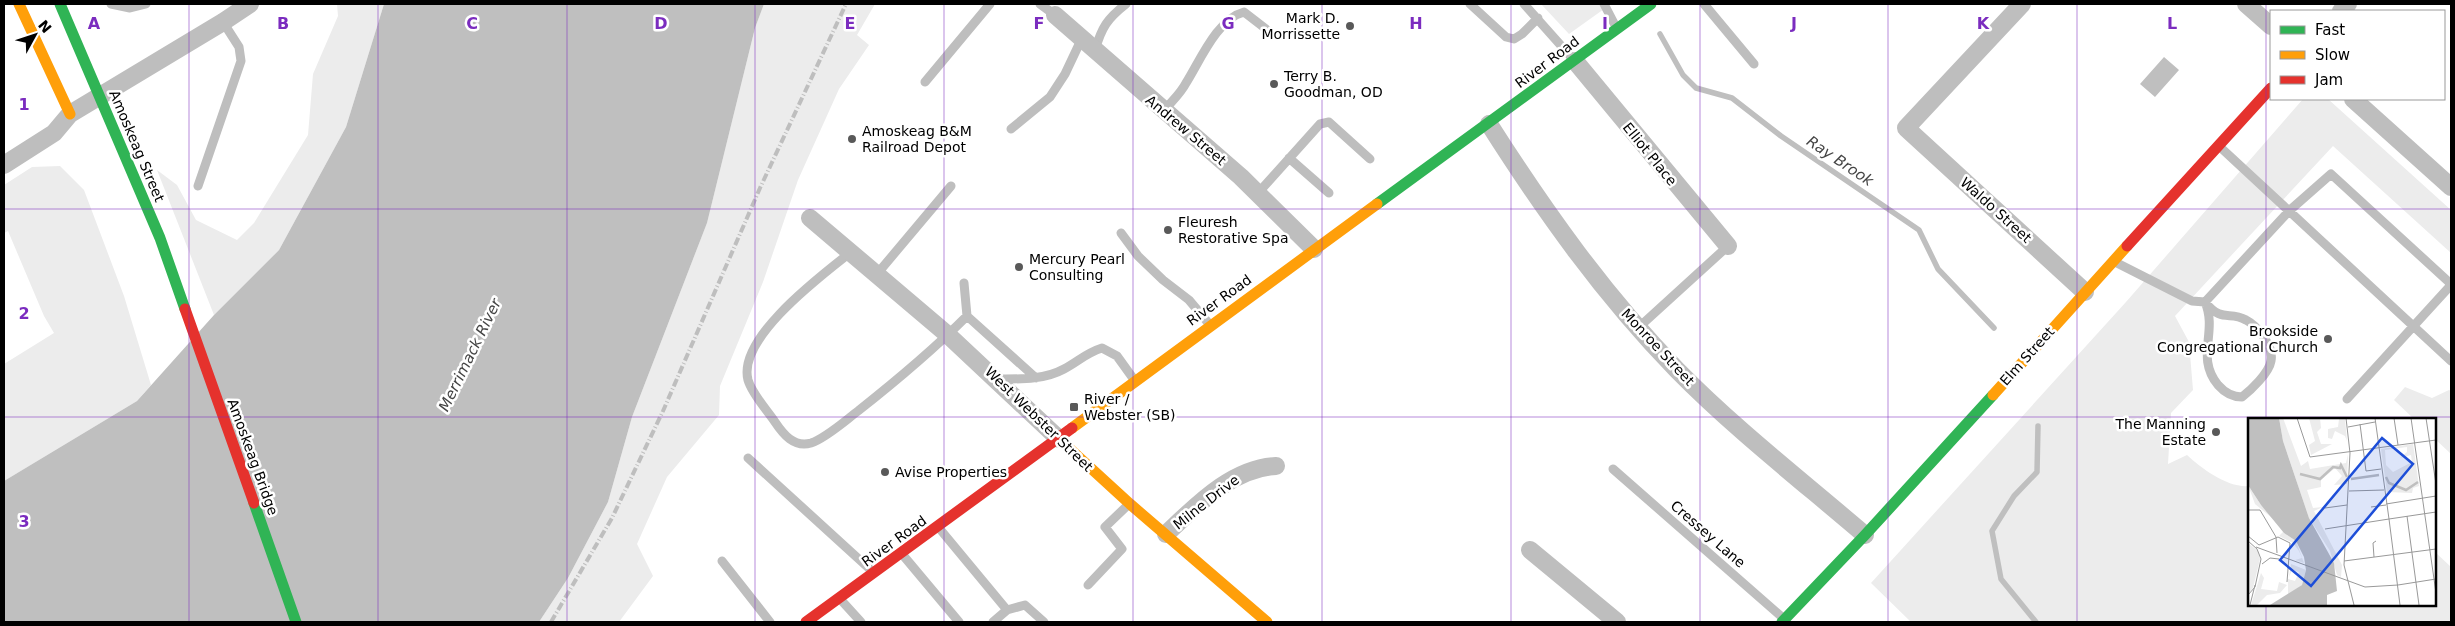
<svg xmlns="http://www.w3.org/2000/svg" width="2455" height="626" font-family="'DejaVu Sans',sans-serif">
<rect width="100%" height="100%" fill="#fff"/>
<path fill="#ececec" d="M337,4H384L346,127L279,250L214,315L157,170L177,185L196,220L237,240L254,223L308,135L313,74L338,16Z
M764,4H875L857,35L869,45L839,89L798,180L763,282L720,386L719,415L667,477L637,544L653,576L619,622H539L568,578L608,502L632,417L707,223L755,28Z
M1541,4H1611L1569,34Z
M2303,99H2328L2451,210V253L2333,146L2175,316L2189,342L2193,390L2171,413L2168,464L2187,455C2202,469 2228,488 2249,486V605H2434V551L2451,567V622H1911L1871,583L2126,302Z
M60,166L84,190L124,296L151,385L137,401L4,481V364L54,333L44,316L8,231L4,233V185L32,167Z
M2405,387L2432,398L2449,390L2451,391V454L2434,438V420H2415L2394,400Z"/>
<path fill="#bfbfbf" d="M384,4H764L755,28L707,223L632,417L608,502L568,578L539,622H4V481L137,401L214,315L279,250L346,127Z
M2164,57L2179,70L2155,97L2140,84Z"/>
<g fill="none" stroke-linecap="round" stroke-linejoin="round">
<path stroke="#bfbfbf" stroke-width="5.5" d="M1660,34L1683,75L1696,88L1732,98L1781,136L1919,230L1938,269L1994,328
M2036,622L2001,579L1992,531L2014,496L2037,472L2038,426"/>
<path stroke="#bebebe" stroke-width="9" d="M111,4L130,8L146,4
M1040,4L1055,15
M1470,4L1506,37L1514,39L1522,34L1538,18
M1524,4L1573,59
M1604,4L1617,29
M1704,4L1754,64
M1095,50C1102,27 1107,19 1126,4
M925,82L990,4
M1164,111C1171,102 1181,93 1186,83C1200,61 1217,19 1244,12L1266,29
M1011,129L1050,97L1065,74L1082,38
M2220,147L2451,361
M1289,158L1329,193
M198,186L241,61L239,47L223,22
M1258,193L1320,124L1329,122L1370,159
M1121,233L1138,256L1163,280L1189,300L1210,325
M851,252C822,275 737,338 748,380C752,394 767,410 775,422C783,434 794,448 811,443C826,438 846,420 858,411C896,381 933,350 967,316L1036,378
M2115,262L2192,301L2205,302L2289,211L2331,174L2451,284
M877,274L951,186
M964,283L967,316
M2205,302C2223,324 2229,310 2246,320C2258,326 2274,347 2271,361C2269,373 2251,390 2242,397C2232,397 2225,393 2218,385C2195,357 2218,332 2205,302Z
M1638,328L1728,246
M998,379C1020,379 1044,380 1064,369C1079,361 1086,353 1102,348L1117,356L1135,381
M2347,399L2451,285
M748,458L873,572
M1613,469L1783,618
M939,528L1007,610L993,622
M902,554L959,622
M722,561L770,622
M1088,585L1122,549L1105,527L1129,504
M841,600L861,622
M1007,610L1025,605L1044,622"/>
<path stroke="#bebebe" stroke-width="18" d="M2022,4L1906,128L2085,292
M2246,4L2271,26
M2341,11L2348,4
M1055,15L1241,177L1314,249
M1575,61L1728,246
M2353,99L2451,187
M1489,124C1545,212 1604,295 1677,370C1735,429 1802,481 1865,535
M4,165L54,133L70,114L223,22L250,4
M810,218L948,335L1059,439
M1166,534C1196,506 1232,468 1276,466
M1530,550L1617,622"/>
<path stroke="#30b455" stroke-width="11" d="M60,4L160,238L185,309
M1377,204L1651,4
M254,503L296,622
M1782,622L1865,535L1993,395"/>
<path stroke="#ff9f0a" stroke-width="11" d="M19,4L70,114
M1993,395L2127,246
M1072,428L1377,204
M1059,439L1130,504L1267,622"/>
<path stroke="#e5322d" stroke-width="11" d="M2127,246L2271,88
M185,309L254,503
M806,622L1072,428"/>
<path stroke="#bebebe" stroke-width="4" stroke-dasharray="8 2.5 1 2.5" stroke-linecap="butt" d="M551,622L612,518L663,411L760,188L846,4"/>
</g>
<path fill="none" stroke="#7b2cbf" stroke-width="1" stroke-opacity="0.55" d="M189,4V622M378,4V622M567,4V622M755,4V622M944,4V622M1133,4V622M1322,4V622M1511,4V622M1700,4V622M1888,4V622M2077,4V622M2266,4V420M4,209H2451M4,417H2451M2266,605V622"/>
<g fill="#595959" stroke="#fff" stroke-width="2">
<circle cx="1350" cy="26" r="5"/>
<circle cx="1274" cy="84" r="5"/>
<circle cx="852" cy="139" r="5"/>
<circle cx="1168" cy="230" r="5"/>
<circle cx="1019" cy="267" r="5"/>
<circle cx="2328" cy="339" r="5"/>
<rect x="1069" y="402" width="10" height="10" rx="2.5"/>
<circle cx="2216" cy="432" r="5"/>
<circle cx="885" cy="472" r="5"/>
</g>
<g text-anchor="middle" stroke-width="5" stroke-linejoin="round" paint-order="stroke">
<g font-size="14" fill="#000" stroke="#fff" text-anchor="start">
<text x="1340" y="23" text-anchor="end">Mark D.<tspan x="1340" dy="16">Morrissette</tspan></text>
<text x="1284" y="81">Terry B.<tspan x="1284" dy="16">Goodman, OD</tspan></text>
<text x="862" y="136">Amoskeag B&amp;M<tspan x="862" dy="16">Railroad Depot</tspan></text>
<text x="1178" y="227">Fleuresh<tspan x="1178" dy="16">Restorative Spa</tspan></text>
<text x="1029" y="264">Mercury Pearl<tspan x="1029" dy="16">Consulting</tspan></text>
<text x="2318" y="336" text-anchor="end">Brookside<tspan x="2318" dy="16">Congregational Church</tspan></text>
<text x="1084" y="404">River /<tspan x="1084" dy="16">Webster (SB)</tspan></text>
<text x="2206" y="429" text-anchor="end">The Manning<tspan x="2206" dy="16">Estate</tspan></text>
<text x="895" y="477">Avise Properties</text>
</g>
<g font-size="14" fill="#000" stroke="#fff">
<text transform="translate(1547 62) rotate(-37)" y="5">River Road</text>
<text transform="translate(1186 130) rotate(40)" y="5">Andrew Street</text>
<text transform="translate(137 146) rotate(67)" y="5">Amoskeag Street</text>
<text transform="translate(1650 154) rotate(51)" y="5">Elliot Place</text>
<text transform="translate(1996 210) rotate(42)" y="5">Waldo Street</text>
<text transform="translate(1219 300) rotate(-36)" y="5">River Road</text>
<text transform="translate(1658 347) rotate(47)" y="5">Monroe Street</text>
<text transform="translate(2027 356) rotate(-48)" y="5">Elm Street</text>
<text transform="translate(1039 419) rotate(44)" y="5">West Webster Street</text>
<text transform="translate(253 457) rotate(70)" y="5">Amoskeag Bridge</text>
<text transform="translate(1206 502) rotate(-38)" y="5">Milne Drive</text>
<text transform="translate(1708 534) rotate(41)" y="5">Cressey Lane</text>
<text transform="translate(894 541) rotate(-36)" y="5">River Road</text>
</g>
<g font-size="15" font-style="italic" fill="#444" stroke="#fff">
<text transform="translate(1840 161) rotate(34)" y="5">Ray Brook</text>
<text transform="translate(470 355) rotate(-64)" y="5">Merrimack River</text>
</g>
</g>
<g transform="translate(2248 418)">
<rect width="188" height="188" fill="#fff"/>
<path d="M31,0H35L53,48L60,43L62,51L98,45L100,36L99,66L86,67L94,58L87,50L73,62V69L59,72L65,90L75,89L66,93L94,147L93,159L89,157L82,133L61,100L35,23ZM61,0H72L73,10L69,14L73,26H84L63,37L61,27L67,23ZM91,1H97L99,23L97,18L87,13L84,21L80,20V11L90,9ZM165,26L171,68L165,70L164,75L139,74L133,31ZM159,29V34L152,40L163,37L164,44L145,54L138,47L137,32ZM0,67L13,87L26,100L36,115L48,123L56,145L47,142L54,140L51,133L45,125L31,118L35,114L29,104L7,86ZM0,125L10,133L12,141L5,170L0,176ZM43,146L58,152L54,167L40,177V161L47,163L51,154L44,152L41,159ZM13,155L16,160L13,171L29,173L31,164L39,167L32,175L19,177L9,187H3Z" fill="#ececec" fill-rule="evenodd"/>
<path d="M0,0H31L35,23L61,100L86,145L89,173L79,177V187H22L54,167L58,152L56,139L48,123L36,115L13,87L0,67Z" fill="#bfbfbf"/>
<path fill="none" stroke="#bfbfbf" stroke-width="2.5" d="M52,56L72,61L85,49L92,50L93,47L99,59M138,59L141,65L158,72L170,64M103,61L131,57"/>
<path fill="none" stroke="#999" stroke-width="1" d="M49,0L62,39L188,22M98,0L102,35L96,147L106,187M146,0L150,27M163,0L188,175M178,0L188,66M112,6L118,53L133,51M100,9L127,4M101,73L136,72M138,86L188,78M123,89L138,87M77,90L99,87M0,92H12L28,119L29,135M159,98L171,187M77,111L141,101L127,0M0,118L11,127L30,119L42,125L39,164M0,123L9,131L13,141L7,169L0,177M8,129L117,169L150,167M126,139L125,125L128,123M96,143L188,131M14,146L22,140L31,141M150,167L188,161M2,187L7,167M152,187L141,101L188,94"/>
<path fill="#1d4ed8" fill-opacity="0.15" stroke="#1d4ed8" stroke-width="2.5" d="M134,20L165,46L63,168L32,142Z"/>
<rect width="188" height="188" fill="none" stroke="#000" stroke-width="2.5"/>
</g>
<g font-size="16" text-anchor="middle" font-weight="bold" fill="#7b2cbf" stroke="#fff" stroke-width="5" stroke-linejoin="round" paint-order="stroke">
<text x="94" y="29">A</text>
<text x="283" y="29">B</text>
<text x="472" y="29">C</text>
<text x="661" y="29">D</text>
<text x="850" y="29">E</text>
<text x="1039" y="29">F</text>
<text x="1228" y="29">G</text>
<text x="1416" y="29">H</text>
<text x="1605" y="29">I</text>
<text x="1794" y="29">J</text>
<text x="1983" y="29">K</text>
<text x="2172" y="29">L</text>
<text x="24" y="110">1</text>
<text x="24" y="319">2</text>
<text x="24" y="527">3</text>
</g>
<rect width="2455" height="626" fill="none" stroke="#000000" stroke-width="10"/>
<rect x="2270" y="10" width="175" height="90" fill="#ffffff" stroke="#999999"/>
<rect x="2280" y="26" width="25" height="8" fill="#30b455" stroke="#999999"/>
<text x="2315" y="35" font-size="15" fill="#000000">Fast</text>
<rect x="2280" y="51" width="25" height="8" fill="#ff9f0a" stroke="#999999"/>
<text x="2315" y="60" font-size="15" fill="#000000">Slow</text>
<rect x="2280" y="76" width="25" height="8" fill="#e5322d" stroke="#999999"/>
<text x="2315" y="85" font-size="15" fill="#000000">Jam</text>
<g transform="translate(35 35) rotate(50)" stroke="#ffffff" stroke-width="4" paint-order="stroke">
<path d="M0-4L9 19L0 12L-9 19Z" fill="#000000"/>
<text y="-8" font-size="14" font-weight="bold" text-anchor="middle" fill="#000000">N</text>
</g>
</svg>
